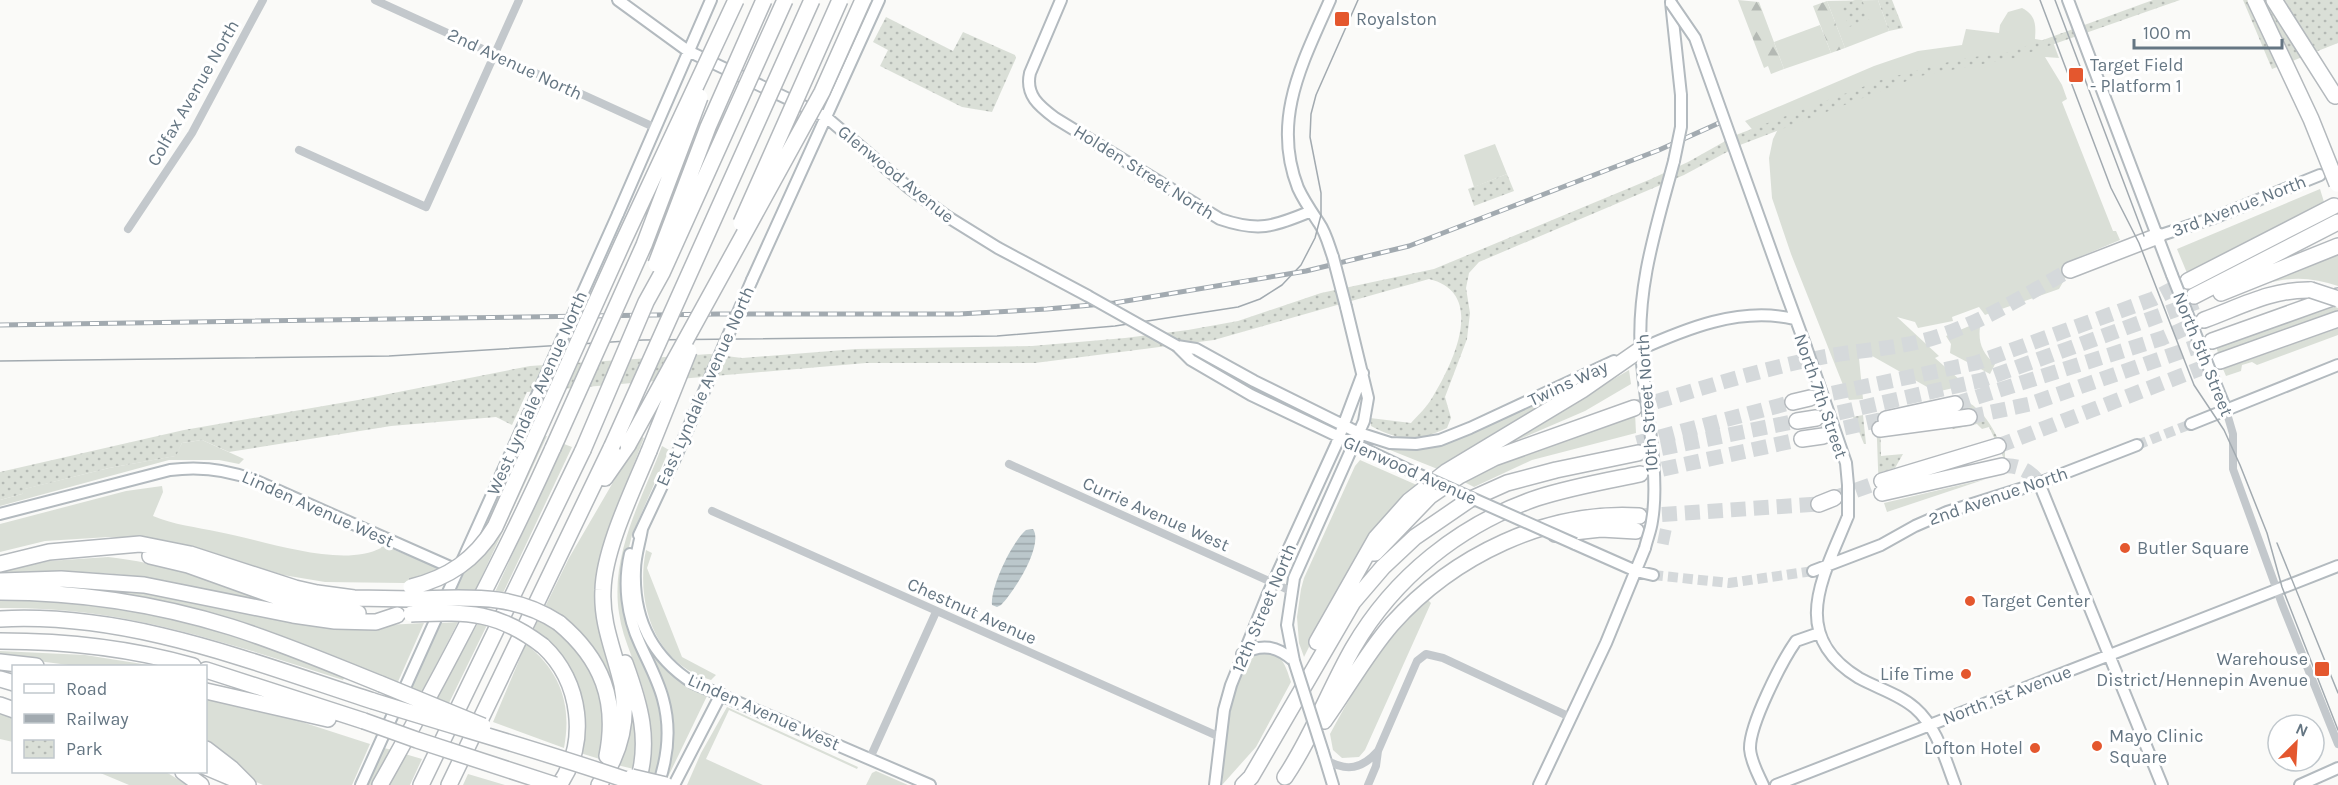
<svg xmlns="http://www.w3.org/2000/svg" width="2338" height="785" font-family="Karla,sans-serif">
<defs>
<pattern id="forest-firs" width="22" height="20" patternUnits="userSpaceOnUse" patternTransform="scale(1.5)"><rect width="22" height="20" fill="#dadfd7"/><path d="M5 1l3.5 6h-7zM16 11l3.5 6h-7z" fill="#b4b9b4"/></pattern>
<pattern id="park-dots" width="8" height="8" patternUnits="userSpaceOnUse" patternTransform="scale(1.5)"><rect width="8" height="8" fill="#dadfd7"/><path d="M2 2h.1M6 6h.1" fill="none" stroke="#b4b9b4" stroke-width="1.8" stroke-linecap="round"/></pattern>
<pattern id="water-rules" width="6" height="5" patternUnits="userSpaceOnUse" patternTransform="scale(1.5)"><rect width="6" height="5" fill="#bbc7cb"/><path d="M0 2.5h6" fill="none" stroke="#9ca6aa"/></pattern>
</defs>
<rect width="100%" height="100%" fill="#fafaf8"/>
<path fill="#dadfd7" d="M1878,0L1889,31L1845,48L1827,1Z
M2022,8C2036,15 2036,25 2035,39L2053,42L2059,58L2045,57L2062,85L2067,99L2062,102L2113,231H2116L2120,240L2077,258L2059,289L1990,313L1985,315L1979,307L1952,317L1953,321L1918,328L1915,322L1897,317L1939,356L1935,358L1960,380L1957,381L1962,386L1936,392L1858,348L1863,399L1849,400L1791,254L1772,198L1769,158L1773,139L1780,125L1756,134L1745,121L1874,66L1918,51L1962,45L1966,29L1999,33L2000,25L2008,12Z
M1820,25L1831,53L1784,69L1774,42Z
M1495,144L1507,174L1474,187L1464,155Z
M2320,189L2324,202C2278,224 2234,251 2187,273L2177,249Z
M2338,253V286C2315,278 2293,276 2269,283L2268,281Z
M2325,303L2338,308V315L2219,356L2215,343Z
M1981,321C1977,340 1981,352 1995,364L1990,374L1950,353L1951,344L1946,336Z
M2338,328V335L2257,365L2252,362L2242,365L2241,371L2226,376L2223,369Z
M1629,370L1631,384L1585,411L1508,444V441Z
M1570,386L1572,389L1440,470L1390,450H1416L1443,444Z
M1635,413L1636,433L1532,460L1474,487L1460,480L1484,468Z
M527,434L529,438L491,521L477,543Z
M547,436L475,591L455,592L465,571L542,437Z
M640,436L644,438L607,532L598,573L616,680L618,732L610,693L545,607L569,558Z
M202,440L244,459L239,464L219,460H169L0,506V500L22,494L24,489L109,468L175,456L182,443Z
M564,444L572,447L503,593L495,592Z
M662,446L669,450L632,535L623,572L657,694L663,726L662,755L656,776L646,773C648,746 651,722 645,696C638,667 623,642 619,613C610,554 642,499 662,446Z
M1360,460L1419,486L1364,545L1336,593L1304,657L1299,643L1297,617L1301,589L1304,578L1355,466Z
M1986,479L1887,512L1884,503Z
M162,486L163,492L153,516C174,525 196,527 219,532C262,540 341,569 381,548L382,545L442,569L404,583L325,582L283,575L203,552L136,539L109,537L45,541L0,552V524L126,491Z
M646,550L652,553L647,568L682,657L716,675L711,680C655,665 635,603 646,550Z
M108,557C165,563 210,581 263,599L262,604C232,597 201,589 172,583C116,570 56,571 0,574V572L49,561Z
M0,586H105L387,625L424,623L397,684L232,622Z
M0,598C58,600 116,605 172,618C231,632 288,655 345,676L343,680C226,643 125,606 0,608Z
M1428,600L1431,603L1365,750L1359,757L1342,758L1333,750L1330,734C1357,684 1385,638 1428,600Z
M539,617L556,628L587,658L605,703L603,760L577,752L556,650L534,629Z
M458,622L421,694L411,690L441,623Z
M478,623L487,625L448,705L435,700Z
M526,644C561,672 572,705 564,748L493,722Z
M0,651L85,655L155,666H76L0,656Z
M1263,652C1282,651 1286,667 1291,682L1256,747L1222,785C1225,755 1229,660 1263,652Z
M653,654L668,669L708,694L667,779H664C678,727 674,703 650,656Z
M628,695L637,710L638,770L617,765Z
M206,697L271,712L370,744L352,785H263L252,780L206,742Z
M727,707L858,767L857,769L729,710L706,759L763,785H687L701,753Z
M0,714L13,718V742L0,739Z
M384,748L392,750L372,785H366Z
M405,754L422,759L410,785H387Z
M876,771L908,785H866L872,773Z
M98,772H166L187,785H129Z
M468,774L505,785H463Z"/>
<path fill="url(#forest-firs)" d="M1738,0L1759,2L1784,69L1771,74L1768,66L1764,68Z
M1827,1L1845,48L1831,53L1813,6Z"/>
<path fill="url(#park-dots)" d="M1855,0H1862L1870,19L1849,27L1841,6Z
M1878,0H1892L1903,28L1889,31Z
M2153,0H2180L2014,58L1920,76L1740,145L1684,175L1479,262L1469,273L1466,288L1470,313L1467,339L1445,397L1451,418L1447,428C1418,442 1399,441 1371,426L1370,418L1411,423C1418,415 1427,407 1432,398C1452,365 1488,293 1429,279L1214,340L1035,363H866L527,392L512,425L496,417L391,426L229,452L202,440L182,443L176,456L109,468L25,489L22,494L0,500V472L184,430L358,400L530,366L710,354L742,358L856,349L1032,346L1125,338L1188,330L1238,321L1321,293L1434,269L1651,179L1688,162L1736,135L1881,80L1960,59L2010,52Z
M2243,0H2338V43L2272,69Z
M886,17L953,51L963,32L1015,55L1016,58L992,112L962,107L880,66L888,50L873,42Z
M1507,174L1514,191L1474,206L1468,189Z
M1949,398C1975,395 1995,428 2002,449H2005V461L1989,427L1982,429L1977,424L1954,429L1949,427L1974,421Z
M1876,413H1880L1881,456L1903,454L1895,468L1882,472V501L1879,495Z
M1863,415L1866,444H1864L1853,417Z"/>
<path fill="url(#water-rules)" d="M1033,529C1044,545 1014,592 1001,605L997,607L992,605C990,587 1012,542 1026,530Z"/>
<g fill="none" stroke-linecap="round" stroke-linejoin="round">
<path stroke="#d5d9db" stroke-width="10" stroke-dasharray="10 5" stroke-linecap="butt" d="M2137,445L2191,424
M1653,575L1729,583L1813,571"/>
<path stroke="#d5d9db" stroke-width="15" stroke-dasharray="15 8" stroke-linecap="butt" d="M1810,398L1976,363L2153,299L2188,281
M1955,404L2163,338L2204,320
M1634,408C1698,390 1763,368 1828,356C1867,349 1908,348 1945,334C1989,318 2029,293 2070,270
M1969,417L2030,404L2212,341
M1816,418L1982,380L2197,302
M1822,433L1880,420
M1637,443L1793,402
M1998,446L2220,361
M1639,453L1797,421
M2002,466C2018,464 2030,471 2039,483
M1640,474L1802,439
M1834,498L1882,481
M1639,516L1819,504
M1636,531L1670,538"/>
<g stroke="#b3babf" stroke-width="14">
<path id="secondary" d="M618,0L688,51L826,117L909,188L948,217L998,248L1088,296
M1061,0L1030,73C1025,95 1039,106 1055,118L1220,219C1258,232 1273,227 1309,212
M1330,0C1303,62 1271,119 1298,188C1304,201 1311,211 1319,223C1326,233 1329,246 1333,257
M2068,0L2172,275
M1671,2L1681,95
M618,214L711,0
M2158,236L2216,217L2320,175
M752,280L879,0
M1784,287L1806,347
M1177,346L1196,349L1254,381L1359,433L1390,443L1416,444L1440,440L1470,428L1614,361
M1177,346L1191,360L1251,395L1413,472
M1636,351C1685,329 1740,306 1794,319
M1641,355C1636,287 1657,225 1674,161
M2213,378L2226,410
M2191,424L2338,365
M2039,483L2162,785
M0,514L170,470C200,466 226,469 254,480L457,570
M1848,516C1824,576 1787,634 1859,678C1877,688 1899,694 1915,708C1937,727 1945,759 1955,785
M642,529C640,542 635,556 635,570C633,618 652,657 693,683L930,785
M639,535L677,454
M1575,544L1636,571L1653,575
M630,554C623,584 627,616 640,644C648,662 658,680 663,699C671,728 668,757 658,785
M1813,571L1881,545L1915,526L1947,512L2039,483L2137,445
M1242,654C1262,643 1277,646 1294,661
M1294,661L1287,625L1294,578L1364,421L1368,398L1346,307
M1323,752L1333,785
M361,785L528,415
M674,785L721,694
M1215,785L1224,710L1231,685L1267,596L1336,445L1363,373
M1539,785L1606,643L1645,548
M1763,785C1758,774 1751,762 1750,749C1749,725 1782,661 1796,641L1819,633
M1776,785L2338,566
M2300,785L2338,768"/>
</g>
<g stroke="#b4b9bd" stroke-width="18">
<path id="highway" d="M2274,0L2335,96
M2070,270L2158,236
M2188,281L2334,206
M2221,293L2338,246
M2194,296L2338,222
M2204,320C2240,307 2271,289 2311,290
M2212,341L2338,296
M2220,361L2338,319
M1793,402L1810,398
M1886,419L1955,404
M1797,421L1816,418
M1880,429L1969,417
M1802,439L1823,436
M605,478L628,445
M1882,481L1998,446
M1882,493L2002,466
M1819,504L1834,498
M1555,534L1601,529L1636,531
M1375,553L1430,496L1459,476L1494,458L1634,408
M150,556L188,565L283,599L358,613
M0,564L49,552L140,544L190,554L295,588L317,593L354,598L413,599
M0,581L61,579L144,585L293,615L335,621L376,622L397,615
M0,592C78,592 157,604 231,627C282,643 331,664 381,684
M0,619C129,612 252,662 373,701
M559,623C602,659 618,701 607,756
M0,641C65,641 130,648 193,666
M1317,642L1376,538L1409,501L1446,472L1582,390L1641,349
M543,646C581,681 589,743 559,785
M0,662L36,666
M625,663C640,704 651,741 637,785
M206,670L364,721
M0,679L14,683
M206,691L328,719
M0,705L14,710
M1324,721C1347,689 1366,654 1392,624C1453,556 1547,510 1639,516
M206,749L232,769L248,785
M206,767L239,781
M183,772L201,785
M1285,777C1312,737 1329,690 1353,648C1394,577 1461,524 1537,498C1571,487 1606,481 1640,474
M380,785C442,675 501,563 553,448
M421,785L583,450
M449,785L612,446
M599,785C619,755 629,721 622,685C615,653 601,624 603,590C604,549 633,490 649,451
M1243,785L1251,777L1353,602L1383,567L1415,537L1469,500L1507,483L1556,470L1638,453"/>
</g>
<path stroke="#c3c8cc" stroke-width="8" d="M375,0L656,128
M299,150L426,207L519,0
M128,229L192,133L263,0
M2226,410L2233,434V469L2282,604L2338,744
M1009,464L1291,591
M712,511L1220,737
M870,758L936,612
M1326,760C1347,772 1362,769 1378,751L1417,661L1426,654L1443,658L1570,717
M1368,785L1376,766L1378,751"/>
<use href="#secondary" stroke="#fff" stroke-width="10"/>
<use href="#highway" stroke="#fff" stroke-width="15"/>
<path stroke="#a2aab0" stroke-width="1.5" d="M2040,0L2111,188L2139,243L2194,385L2224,430L2240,465L2267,533L2282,587L2338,730
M2055,0L2144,236
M0,361L389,356L643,340L997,336L1115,326L1238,307L1260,299L1282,285L1301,265L1315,238L1321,215V193L1310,137L1311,114L1316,95L1358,0
M2277,543L2338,693"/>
<g stroke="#a2aab0" stroke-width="5">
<path id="rail" d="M0,325L719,314H959L1047,309L1114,303L1306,271L1409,246L1659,150L1728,119"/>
</g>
<use href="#rail" stroke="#fff" stroke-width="3" stroke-dasharray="9" stroke-linecap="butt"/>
<g stroke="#b3babf" stroke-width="14" stroke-linecap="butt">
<path id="secondary-bridge" d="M1671,3L1695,38L1784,287
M1674,161L1681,127V95
M1333,257L1346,307
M2172,275L2213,378
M1088,296L1177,346
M1806,347L1846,463L1848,485V516
M1642,363C1646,409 1660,476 1652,521C1651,530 1647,539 1645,548
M528,415L618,214
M677,454L752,280
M1413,472L1575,544
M1294,661L1323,752"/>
</g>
<g stroke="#b4b9bd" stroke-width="18" stroke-linecap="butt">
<path id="highway-bridge" d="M2255,0L2311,119L2337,184
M741,223L840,0
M656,264L708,127L764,0
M2311,290L2338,299
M628,445L822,92L863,0
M612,446L812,0
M553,448L644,245L700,97
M583,450L646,302L662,273L785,0
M649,451L689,351
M411,587C448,578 475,560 495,527L623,242L736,0
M413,599C467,598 512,592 559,623
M411,614C467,612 496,610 543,646
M381,684L483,726
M373,701C462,729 553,754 641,785
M364,721L417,740L555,785
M632,777L666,785"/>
</g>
<use href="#secondary-bridge" stroke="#fff" stroke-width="10"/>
<use href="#highway-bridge" stroke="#fff" stroke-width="15"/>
</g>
<g fill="#e4572e" stroke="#fff" stroke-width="2">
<rect x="1334" y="11" width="16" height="16" rx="3"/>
<rect x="2068" y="67" width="16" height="16" rx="3"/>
<circle cx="2125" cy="548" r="6"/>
<circle cx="1970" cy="601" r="6"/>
<rect x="2314" y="661" width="16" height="16" rx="3"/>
<circle cx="1966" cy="674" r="6"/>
<circle cx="2097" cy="746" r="6"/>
<circle cx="2035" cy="748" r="6"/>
</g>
<g text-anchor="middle" stroke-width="6" stroke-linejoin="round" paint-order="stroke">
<g font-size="18" fill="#657683" stroke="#fff" text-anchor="start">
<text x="1356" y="25">Royalston</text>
<text x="2090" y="71">Target Field<tspan x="2090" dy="21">- Platform 1</tspan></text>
<text x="2137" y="554">Butler Square</text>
<text x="1982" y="607">Target Center</text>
<text x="2308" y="665" text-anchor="end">Warehouse<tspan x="2308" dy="21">District/Hennepin Avenue</tspan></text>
<text x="1954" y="680" text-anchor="end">Life Time</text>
<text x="2109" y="742">Mayo Clinic<tspan x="2109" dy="21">Square</tspan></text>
<text x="2023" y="754" text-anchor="end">Lofton Hotel</text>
</g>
<g font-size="18" fill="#657683" stroke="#fff">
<text transform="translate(515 64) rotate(25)" y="6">2nd Avenue North</text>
<text transform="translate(193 93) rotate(-60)" y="6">Colfax Avenue North</text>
<text transform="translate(1144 172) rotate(32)" y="6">Holden Street North</text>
<text transform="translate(896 174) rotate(39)" y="6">Glenwood Avenue</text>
<text transform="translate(2239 206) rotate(-21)" y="6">3rd Avenue North</text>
<text transform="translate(2203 354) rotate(68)" y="6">North 5th Street</text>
<text transform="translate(1568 383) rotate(-25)" y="6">Twins Way</text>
<text transform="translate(705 386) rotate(-66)" y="6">East Lyndale Avenue North</text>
<text transform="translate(537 393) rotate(-66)" y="6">West Lyndale Avenue North</text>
<text transform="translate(1821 396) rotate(71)" y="6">North 7th Street</text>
<text transform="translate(1647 403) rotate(-94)" y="6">10th Street North</text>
<text transform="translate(1410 470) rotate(24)" y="6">Glenwood Avenue</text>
<text transform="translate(1998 496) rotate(-19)" y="6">2nd Avenue North</text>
<text transform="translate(318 509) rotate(24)" y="6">Linden Avenue West</text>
<text transform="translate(1156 514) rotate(24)" y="6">Currie Avenue West</text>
<text transform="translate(1264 608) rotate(-67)" y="6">12th Street North</text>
<text transform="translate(972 611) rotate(24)" y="6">Chestnut Avenue</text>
<text transform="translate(2007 695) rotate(-21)" y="6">North 1st Avenue</text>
<text transform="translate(764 712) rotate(24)" y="6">Linden Avenue West</text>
</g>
</g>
<rect x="12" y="665" width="195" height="108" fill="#ffffff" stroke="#c1c8cd" stroke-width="1.5"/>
<rect x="24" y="684" width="30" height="9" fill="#ffffff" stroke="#c1c8cd" stroke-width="1.5"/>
<text x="66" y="695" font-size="18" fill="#657683">Road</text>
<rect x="24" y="714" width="30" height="9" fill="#a2aab0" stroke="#c1c8cd" stroke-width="1.5"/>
<text x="66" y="725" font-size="18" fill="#657683">Railway</text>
<rect x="24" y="740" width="30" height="18" fill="url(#park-dots)" stroke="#c1c8cd" stroke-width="1.5"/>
<text x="66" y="755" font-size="18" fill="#657683">Park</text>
<g transform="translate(2296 743) rotate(24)"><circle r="28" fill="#ffffff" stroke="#c1c8cd" stroke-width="1.5"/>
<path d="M0-4.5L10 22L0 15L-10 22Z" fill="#e4572e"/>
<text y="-9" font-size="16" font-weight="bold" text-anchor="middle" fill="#657683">N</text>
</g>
<path d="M2134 39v9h148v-9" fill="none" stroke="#657683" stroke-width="3"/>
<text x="2143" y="39" font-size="18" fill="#657683" stroke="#ffffff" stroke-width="4.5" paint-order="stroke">100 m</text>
</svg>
